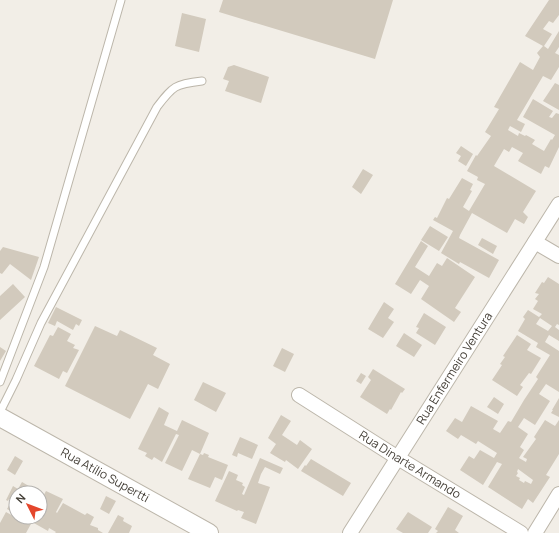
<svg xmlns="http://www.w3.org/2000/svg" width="559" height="533" font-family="Manrope,sans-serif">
<rect width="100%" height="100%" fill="#f2eee7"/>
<path fill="#d2cabd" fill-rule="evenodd" d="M223,0H393L375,59L219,12Z
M549,0H559V15L553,23L549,21L543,29L552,34L544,46L548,49L559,31V47L555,53L559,55V67L551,80L543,76L517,120L525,124L521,132L510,126L508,130L518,136L519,133L525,136L526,135L535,140L532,144L544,151L551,139L552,140L555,135L523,117L533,99L553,111L549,117L552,118L556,113L559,114V147L549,168L545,166L541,174L518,161L523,153L512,147L509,152L504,149L494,166L536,191L523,212L528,217L524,224L515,219L507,233L472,213L460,235L459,238L499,260L489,278L460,262L459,264L441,253L453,231L433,220L435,217L437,218L447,198L449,199L462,178L473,184L470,190L472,191L463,207L469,211L485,184L477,180L478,177L467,171L476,155L477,156L491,136L485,132L499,109L494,107L520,62L533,70L540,57L537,53L543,46L525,36Z
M182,13L206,19L199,52L175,46Z
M234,65L269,77L261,103L225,91L229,81L223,79L228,67Z
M555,83L559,85V110L543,101Z
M461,146L473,154L466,166L458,161L461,156L456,153Z
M363,169L373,175L361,194L352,187Z
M430,226L448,237L439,251L421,240Z
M482,238L497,246L493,254L478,245Z
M421,241L428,246L415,267L429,276L437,263L442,266L447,258L475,277L455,308L461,312L454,322L421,299L429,286L420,280L411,294L395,284Z
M3,247L39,257L31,280L10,264L2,274L0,273V251Z
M548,277L559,284V325L557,324L555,327L559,330V341L549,335L545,342L559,351V392L546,384L539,394L550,401L535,425L524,418L518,427L528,434L520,447L524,450L519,458L526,462L527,459L523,457L536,439L534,437L545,420L555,426L559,420V454L546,475L550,477L533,503L528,499L522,509L488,487L502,464L497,462L483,485L460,470L469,456L474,459L480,450L494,458L497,453L478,441L476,444L461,435L458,439L446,431L455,418L462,422L471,406L498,421L493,429L500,433L508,421L511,422L524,400L538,379L536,377L550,355L536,347L538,343L518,331L525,319L523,317L528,310L539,317L542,314L533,309L538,301L535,299L539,294L535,293L542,282L544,283ZM540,318L552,326L548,331L536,324ZM518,469L533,480L531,484L525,481L524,483L519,480L520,478L516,476L518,473L517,472Z
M13,284L25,297L0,320V296Z
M384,302L394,309L388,318L394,322L383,338L368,329Z
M56,307L82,320L79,326L76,324L73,330L57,321L55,326L48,323Z
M424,313L446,327L435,345L416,333L419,328L416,327Z
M95,326L117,336L120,330L157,348L153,355L170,364L158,389L148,384L130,419L65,386Z
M58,327L71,334L67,341L75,345L73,348L79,350L67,373L63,371L59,379L34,366L50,335L53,336Z
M404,333L422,345L414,357L396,346Z
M517,335L531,344L527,350L541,358L531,374L529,373L520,385L523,387L517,396L492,380L502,365L500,364L505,357L503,356Z
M0,347L6,351L0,361Z
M282,348L294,354L285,372L273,366Z
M373,369L405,389L402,393L401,392L391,410L390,409L387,414L360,397L371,380L368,377Z
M361,373L366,376L361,384L356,381Z
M203,382L226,393L216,412L194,400Z
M494,397L504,404L498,414L487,407Z
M559,398V417L551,413L553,410H552Z
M159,407L169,413L164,425L177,431L182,420L209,433L200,454L192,450L182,471L165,463L179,435L176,434L162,462L154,457L152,460L145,456L147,453L138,449Z
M281,415L291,421L282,435L297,445L300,440L312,449L298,469L286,460L285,462L270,453L276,444L268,438Z
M240,437L258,445L252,459L238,453L237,457L232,455Z
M204,453L209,455L208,457L228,465L222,480L215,477L210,488L188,479L200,454L203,455Z
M15,456L23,461L15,475L7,470Z
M260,458L283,468L280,474L265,467L261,474L258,483L270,487L256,524L241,518L244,512L238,510L237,511L215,501L229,471L238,475L236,480L243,483L242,485L245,487L242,494L244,495Z
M311,459L351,483L343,496L301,471L305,465L306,466Z
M22,482L39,492V493H16V514L7,509L12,500L9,499L8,501L6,500L13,486L18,489Z
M46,491L63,499L56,512L57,513L63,503L85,515L87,513L94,517L90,525L98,528V530L103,533H55L56,532L49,528L48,531L32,522L26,533H0V523L6,512L15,517H28L31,519L32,517H40V502Z
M106,496L116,501L109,514L100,509Z
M448,507L463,516L455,530L459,533H436L438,531L435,529Z
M408,512L432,527L428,533H403L396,529Z
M118,515L124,518L123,521L132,526L129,533H108Z"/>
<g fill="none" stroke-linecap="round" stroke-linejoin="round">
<g stroke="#bcb6aa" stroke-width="9">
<path id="service" d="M0,382L44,267L121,0
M0,412L16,380L41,323L157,107C173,86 175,84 202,81"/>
</g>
<g stroke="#bcb6aa" stroke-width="16">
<g id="minor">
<path d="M535,242L559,256"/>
<path id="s1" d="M299,395L398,458L521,533"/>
<path id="s2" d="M350,533L559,204"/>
<path d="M535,533L559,494"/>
</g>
</g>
<g stroke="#bcb6aa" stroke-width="20">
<g id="tertiary">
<path id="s3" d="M0,417L209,533"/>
</g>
</g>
<use href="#service" stroke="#fff" stroke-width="7"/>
<use href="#minor" stroke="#fff" stroke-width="14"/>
<use href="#tertiary" stroke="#fff" stroke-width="18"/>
</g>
<g text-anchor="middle" stroke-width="3" stroke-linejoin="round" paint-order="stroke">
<g font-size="12" fill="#443f37" stroke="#fff">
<text dy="4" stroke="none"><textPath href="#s2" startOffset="195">Rua Enfermeiro Ventura</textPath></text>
<text dy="4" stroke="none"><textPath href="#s1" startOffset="131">Rua Dinarte Armando</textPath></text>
<text dy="4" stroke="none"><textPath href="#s3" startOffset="120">Rua Atílio Supertti</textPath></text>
</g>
</g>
<g transform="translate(28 505) rotate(312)"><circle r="19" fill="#ffffff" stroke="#b4b2af"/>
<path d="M0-3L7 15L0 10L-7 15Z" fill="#e4462c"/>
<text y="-6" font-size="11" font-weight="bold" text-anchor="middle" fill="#443f37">N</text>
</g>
</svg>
